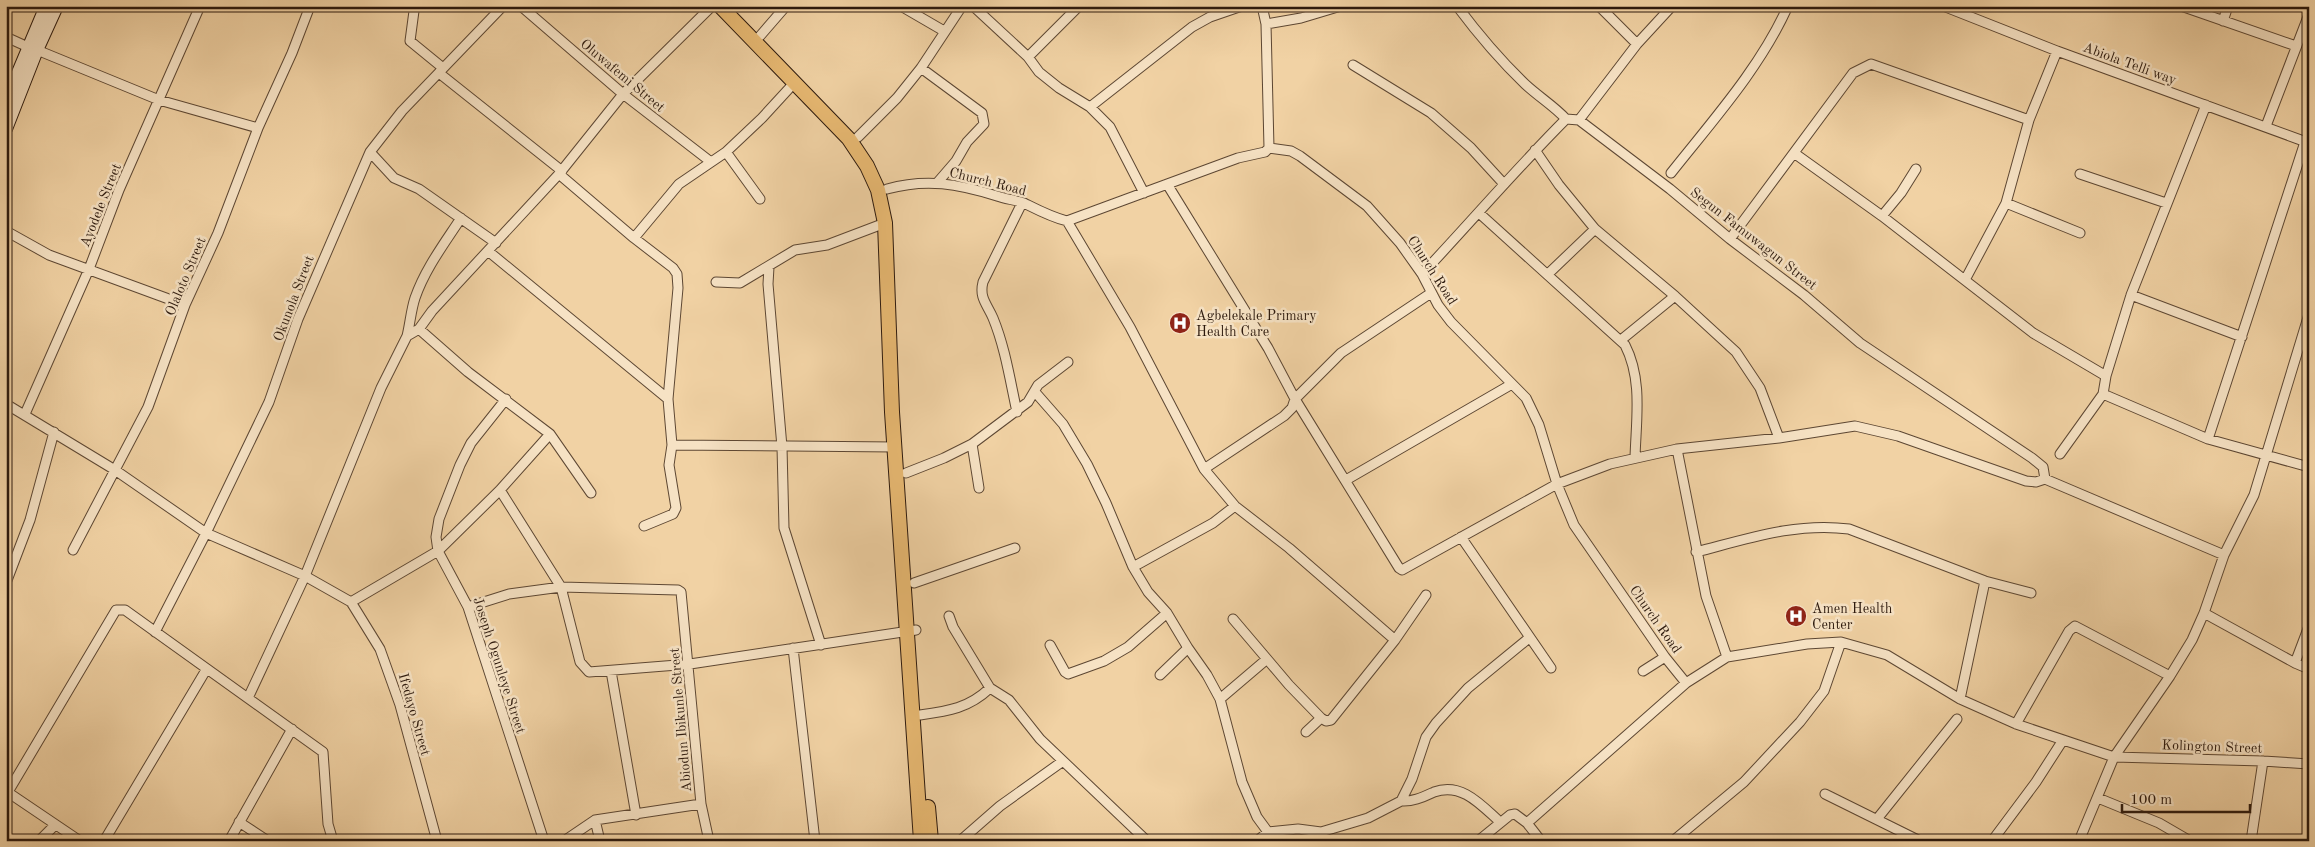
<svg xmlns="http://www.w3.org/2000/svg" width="2315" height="847" font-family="'Old Standard TT',serif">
<rect width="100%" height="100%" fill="#f1d2a4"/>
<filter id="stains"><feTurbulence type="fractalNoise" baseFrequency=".004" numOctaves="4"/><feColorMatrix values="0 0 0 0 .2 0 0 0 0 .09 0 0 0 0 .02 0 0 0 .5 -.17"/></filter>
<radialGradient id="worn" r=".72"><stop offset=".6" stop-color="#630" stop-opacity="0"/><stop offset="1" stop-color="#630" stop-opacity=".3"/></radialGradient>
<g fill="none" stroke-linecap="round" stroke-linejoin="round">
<g stroke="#5d4733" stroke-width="11">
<path id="street" d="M412,6L414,11L410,41L443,68
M521,6L623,94L711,162
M901,6L944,31
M973,6L1028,57L1039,72L1059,88L1090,107L1110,127L1144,193
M1262,6L1266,24L1269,148
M1457,6C1478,34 1500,60 1525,84C1539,97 1554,106 1566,119L1579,120L1670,189L1730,239L1804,295L1860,343L2032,458L2043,467L2045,479
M1599,6L1637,44
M1943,6L2057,51L2309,143
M2181,6L2296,46
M2223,21L2228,6
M1266,24L1301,18L1341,6
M760,36L786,6
M6,37L28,47
M37,50L159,100L258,128
M1028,57L1079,6
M1353,65L1431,113L1471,148L1503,183
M921,68L982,113L984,124L967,142L956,161L937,183
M439,73L562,171
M1090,107L1192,27L1210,17L1242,6
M1579,120L1637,44L1672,6
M2266,126L2309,14
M858,137L897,98L921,68L962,6
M1535,150L1559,185L1595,229L1675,296L1736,352L1760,388L1779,438
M370,152L394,178L419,189L496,243
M726,152L760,199
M1794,153L1882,216L2033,333L2106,376
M1671,173C1713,120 1760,68 1788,6
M559,174L634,238L673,268L677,274L678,288L668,399L672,445L669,465L676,508L673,514L644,526
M2080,174L2166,203
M1167,184L1268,348L1295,399L1399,568L1402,570L1557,484L1610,464L1677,449L1779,438L1855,426L1898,436L2026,481L2036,482L2045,479L2224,555
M887,189C927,178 958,184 997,196C1006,199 1015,200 1024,203C1038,210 1051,217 1067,221L1238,158L1265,152L1269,148L1291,151L1300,156L1367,206L1400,243L1422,274L1438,305L1451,322L1526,398L1539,425L1557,484L1574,525L1665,657L1686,683
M2006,203L2080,233
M1479,213L1625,345C1643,380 1636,420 1635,458
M1882,216L1901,193L1916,169
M1067,221L1130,327L1204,469L1235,506L1289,548L1395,640
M6,231L49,255L185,305
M634,238L679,184L726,152L762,118L795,82
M1730,239L1853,73L1871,64L2029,120
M488,251L668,399
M769,267L768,284L782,447L784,528L821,645
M1422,274C1470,223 1516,169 1566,119
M1548,274L1595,229
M1965,280L2006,203L2029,120L2057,51
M716,282L740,283L795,250L827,245L885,223
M2131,295L2242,337
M419,329L468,372L550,434L591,493
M407,336C410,324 411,310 415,298C425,269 444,244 461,218
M1621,340L1675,296
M1035,392L1063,424L1087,464L1106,503L1133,567L1148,592L1167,613L1188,648L1207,675L1220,699L1242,782L1257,817L1268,832L1298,829L1321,832L1368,818L1401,801L1412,779L1426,737L1436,723L1468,688L1529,638
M2103,394L2208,439L2309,467
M506,399L471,443L460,465L439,519L436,537L438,551L468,607L544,841
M6,404L115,470L206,533L305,576L351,602L438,551L500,490L550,434
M1017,412C1010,380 1005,347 993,318C987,304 979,298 983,282L1022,203
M25,414L89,269L119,190L200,6
M2208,439L2305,142
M972,444L979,488
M672,445L895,447
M1677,449L1706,596L1727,657
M2060,454L2103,394L2106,376L2131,295L2206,105
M1204,469L1284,416L1292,408L1295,399L1341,353L1431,293
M906,473L944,458L972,444L1028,402L1038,385L1068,362
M1346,480L1512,384
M500,490L561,587L580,662L589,672L690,664L916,630
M1461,537L1551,668
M73,550L148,407L185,305L218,233L258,128L292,53L310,6
M1696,552C1747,539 1796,522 1849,529L1985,581L2031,593
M1133,567L1213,523L1235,506
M6,583L30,520L54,432
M914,583L1015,548
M351,602L380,649L400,705L437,841
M468,607L509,594L561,587L678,590L681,592L701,804L709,841
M2204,613L2295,663L2309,669
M949,616L953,627L990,688
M1233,619L1267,659
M155,632L206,533L269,402L298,319L370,152L402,111L503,6
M1050,645L1065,672L1068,674L1104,661L1128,647L1167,613
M793,648L815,841
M2295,663L2309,626
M611,671L636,815
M1643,671L1665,657
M1160,675L1188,648
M248,698L305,576L381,388L407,336L419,329L432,311L559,174L623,94L712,6
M1220,699L1267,659L1289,685L1321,718L1326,721L1331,720L1395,640L1426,595
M1960,699L1985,581
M920,715C949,711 969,708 990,688L1009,700L1040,739L1147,841
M2016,724L2069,631L2075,626L2170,676
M1306,732L1321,718
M6,791L80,841
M8,792L116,610H125L323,752L328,824L333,841
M1825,794L1920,841
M2098,798L2159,823L2190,841
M1401,801C1413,802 1423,797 1434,792C1462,782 1481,805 1500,822
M1877,819L1957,719
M595,820L600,841
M239,822L268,841
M1527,823L1541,841
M39,841L55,825
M104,841L206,670
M229,841L292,729
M564,841L595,820L701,804
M960,841L1000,806L1063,761
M1257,841L1268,832
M1478,841L1510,815L1515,814L1527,823L1686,683L1727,657L1807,644L1841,642L1887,655L1960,699L2016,724L2114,757L2263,761L2309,764
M1673,841L1744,782L1800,722L1824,691L1841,642
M1992,841L2036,782L2063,740
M2079,841L2114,757L2170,676L2192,640L2204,613L2224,555L2254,495L2309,314
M2251,841L2263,761"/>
</g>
<g stroke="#2c190d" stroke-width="14">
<path id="secondary" d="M6,101L46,6
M6,129L37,50L57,6"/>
</g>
<g stroke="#2c190d" stroke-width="16">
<path id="primary" d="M720,6L849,139L867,166L878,190L885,223L892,412L921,841
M928,807L931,841"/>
</g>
<use href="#street" stroke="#f6e2c4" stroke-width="9"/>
<use href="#secondary" stroke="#f6e2c4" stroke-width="12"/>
<use href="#primary" stroke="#e8b972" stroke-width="14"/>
</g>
<defs>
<g id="hospital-disc" transform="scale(1.125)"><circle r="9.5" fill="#8f2418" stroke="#f6e2c4"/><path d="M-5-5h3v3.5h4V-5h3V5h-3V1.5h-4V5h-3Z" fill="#fff"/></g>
</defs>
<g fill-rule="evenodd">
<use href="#hospital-disc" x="1180" y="323"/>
<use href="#hospital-disc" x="1796" y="616"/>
</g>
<g text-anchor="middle" stroke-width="5" stroke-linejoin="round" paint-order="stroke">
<g font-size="14" fill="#2c190d" stroke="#f6e2c4">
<text transform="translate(2130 63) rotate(20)" y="5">Abiola Telli way</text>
<text transform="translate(623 75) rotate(40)" y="5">Oluwafemi Street</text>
<text transform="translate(988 181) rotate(14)" y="5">Church Road</text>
<text transform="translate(100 205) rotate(-68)" y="5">Ayodele Street</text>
<text transform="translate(1754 238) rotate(38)" y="5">Segun Famuwagun Street</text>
<text transform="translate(1433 270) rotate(57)" y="5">Church Road</text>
<text transform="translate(185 276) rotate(-67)" y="5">Olaloto Street</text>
<text transform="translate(293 298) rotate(-69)" y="5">Okunola Street</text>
<text transform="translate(1656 619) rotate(55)" y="5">Church Road</text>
<text transform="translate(500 665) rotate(72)" y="5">Joseph Ogunleye Street</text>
<text transform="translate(415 714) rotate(74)" y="5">Ifedayo Street</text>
<text transform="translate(680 720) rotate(-95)" y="5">Abiodun Ibikunle Street</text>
<text transform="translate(2212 746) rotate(2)" y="5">Kolington Street</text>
</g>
<g font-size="14" fill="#2c190d" stroke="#f6e2c4" text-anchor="start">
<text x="1196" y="320">Agbelekale Primary<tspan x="1196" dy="16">Health Care</tspan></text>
<text x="1812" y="613">Amen Health<tspan x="1812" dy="16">Center</tspan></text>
</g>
</g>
<rect width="2315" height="847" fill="none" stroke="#f1d2a4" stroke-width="25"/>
<rect x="8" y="8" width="2300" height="832" fill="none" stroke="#2c190d" stroke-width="2.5"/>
<rect x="12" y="12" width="2290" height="822" fill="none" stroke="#2c190d"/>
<path d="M2122 804v8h128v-8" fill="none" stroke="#2c190d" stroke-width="2.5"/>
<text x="2130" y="804" font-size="15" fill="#2c190d" stroke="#f6e2c4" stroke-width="4" paint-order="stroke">100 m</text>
<rect width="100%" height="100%" filter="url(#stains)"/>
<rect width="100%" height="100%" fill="url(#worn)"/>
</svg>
